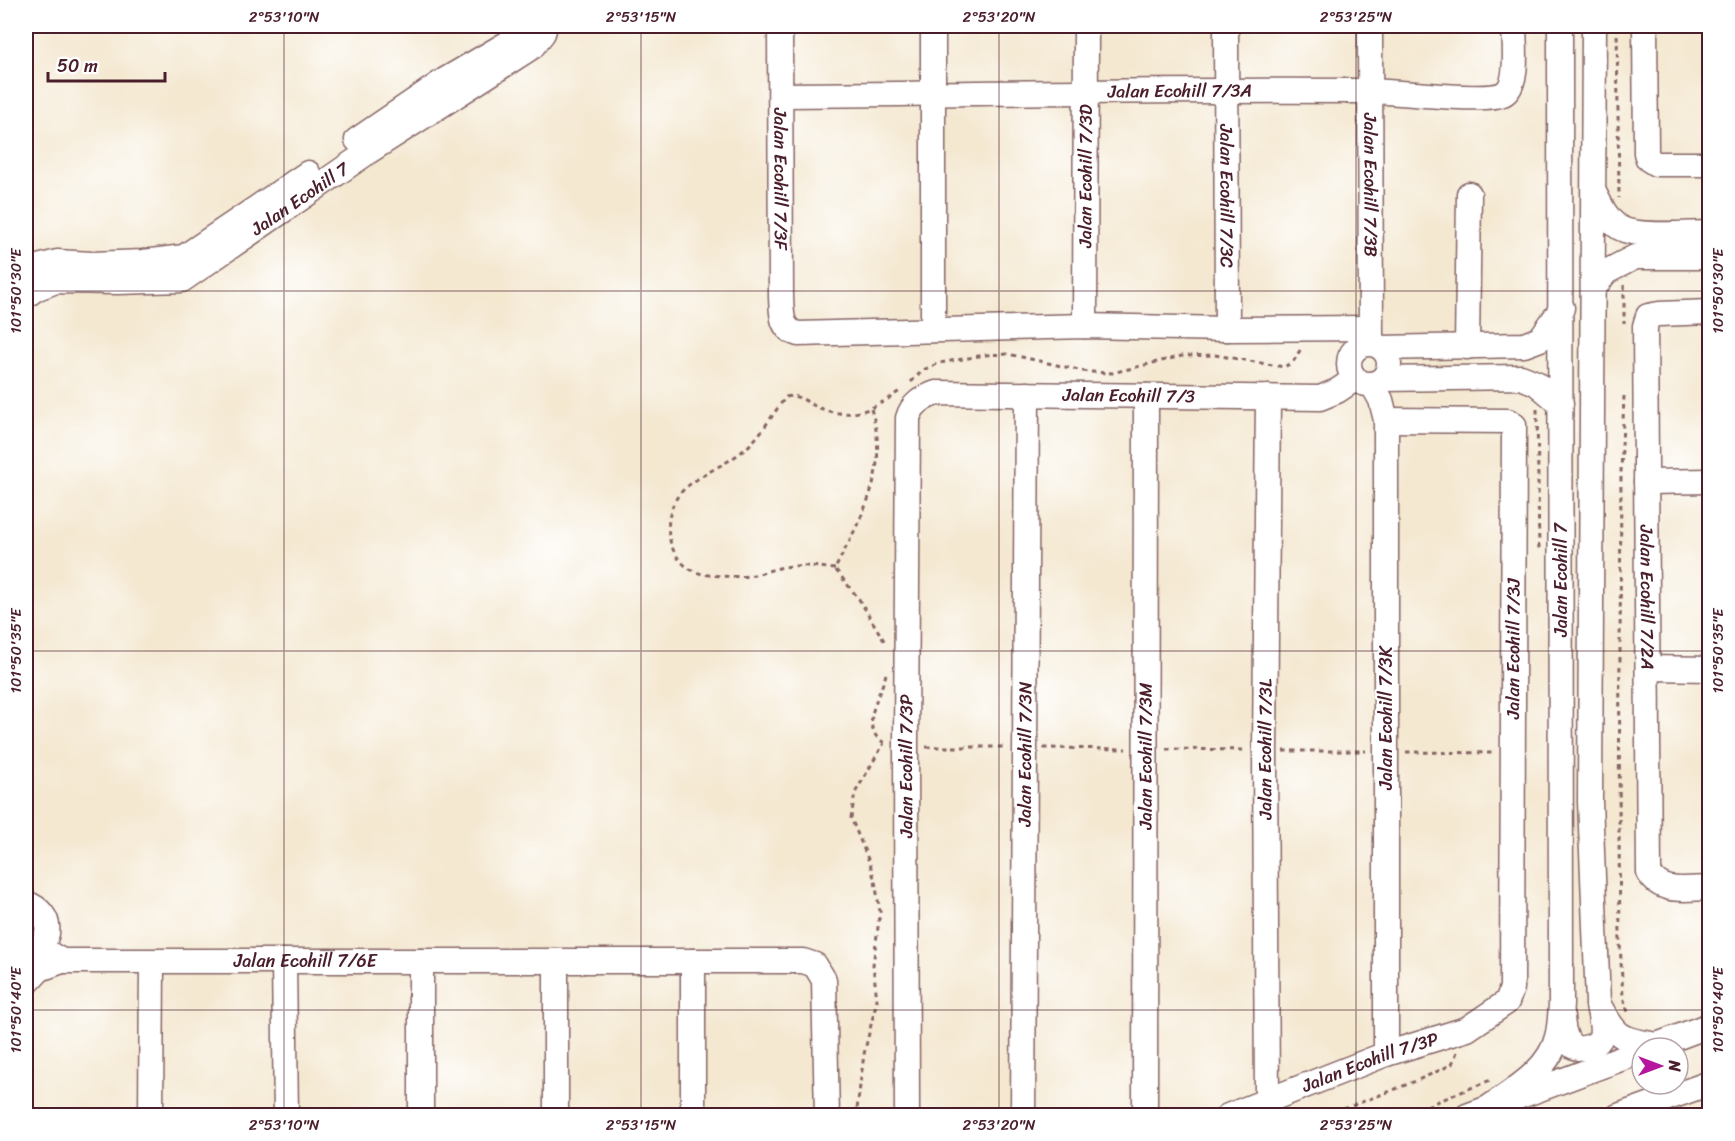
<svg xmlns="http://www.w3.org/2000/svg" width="1735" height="1141" font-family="Sriracha,sans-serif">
<rect width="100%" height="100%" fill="#fff"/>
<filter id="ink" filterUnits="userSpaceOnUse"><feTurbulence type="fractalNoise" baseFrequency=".0167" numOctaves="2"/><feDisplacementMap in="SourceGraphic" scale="12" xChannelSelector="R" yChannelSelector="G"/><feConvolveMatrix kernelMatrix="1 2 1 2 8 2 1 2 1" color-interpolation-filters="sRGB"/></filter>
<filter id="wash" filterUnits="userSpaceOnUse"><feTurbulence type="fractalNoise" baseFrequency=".008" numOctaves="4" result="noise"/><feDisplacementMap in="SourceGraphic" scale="24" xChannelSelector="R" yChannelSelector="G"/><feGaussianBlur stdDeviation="1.35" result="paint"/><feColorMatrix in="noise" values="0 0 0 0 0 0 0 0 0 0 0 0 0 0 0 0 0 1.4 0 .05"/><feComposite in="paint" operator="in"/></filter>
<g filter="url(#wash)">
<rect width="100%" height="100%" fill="#f4e8d1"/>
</g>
<g filter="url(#ink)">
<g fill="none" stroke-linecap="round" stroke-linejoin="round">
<g stroke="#866565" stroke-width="27">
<g id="minor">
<path id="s1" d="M780,26L781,297C782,313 780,329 798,334L1085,326L1227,329L1370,328"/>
<path id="s2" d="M1226,26L1227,329"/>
<path id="s3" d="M1370,26L1371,343"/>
<path d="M1594,26L1590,801L1598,1003C1616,1037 1620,1040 1658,1045"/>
<path d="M1645,26L1646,153L1648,159L1656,164H1710"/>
<path id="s4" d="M782,95C977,94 1172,89 1368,91C1395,91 1484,103 1503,94C1520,85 1514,43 1514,26"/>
<path d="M357,140L445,80L508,43L523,32L525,26"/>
<path d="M1595,194C1601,206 1607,220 1620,228C1638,238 1687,233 1710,233"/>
<path d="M26,270L57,262L92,264L143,262L184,257L308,173"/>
<path d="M1594,288L1606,272L1635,257H1710"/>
<path id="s5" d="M26,296L35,289L56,281L118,282L182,280L368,152L532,47L543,33L545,26"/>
<path id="s6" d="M1710,312L1659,314L1648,316L1645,326L1649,873C1662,895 1687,888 1710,888"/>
<path id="s7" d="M1085,326L1086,26"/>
<path d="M933,330V26"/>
<circle cx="1369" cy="364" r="20"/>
<path d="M1467,347L1469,194"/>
<path d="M1382,348L1524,345L1540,339L1562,308"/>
<path d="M1383,379L1521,377L1536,383L1561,404"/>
<path d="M1372,384L1381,400L1386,420V1054"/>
<path d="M1646,482L1710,481"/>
<path d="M1648,668L1710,669"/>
<path d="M26,903C54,913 55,945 26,954"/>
<path id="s8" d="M41,945L48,953L62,961H421V1116"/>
<path d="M284,961L286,1116"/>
<path d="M421,961H803L815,965L824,980L827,1116"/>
<path d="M556,961V1116"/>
<path d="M26,984L40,969L62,961"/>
<path d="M1562,1017C1563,1032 1567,1054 1588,1047C1592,1046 1597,1044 1600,1039C1604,1031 1600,1015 1598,1006"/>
<path d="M1649,1048L1710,1025"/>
<path id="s9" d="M1267,1100L1265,751L1268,397"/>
<path d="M1491,1106C1515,1089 1550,1069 1557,1037C1560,1027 1560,1015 1561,1005L1560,26"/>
<path d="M151,1116L152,962"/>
<path d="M693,1116V961"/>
<path id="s10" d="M907,1116L906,746L908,418C912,404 922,398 936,393L1320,398L1337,391L1355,379"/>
<path id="s11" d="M1023,1116L1027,394"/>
<path id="s12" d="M1145,1116L1146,396"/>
<path id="s13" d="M1228,1116L1386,1054L1467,1029L1507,1002L1512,988L1514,425L1508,421L1386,420"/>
<path d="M1467,1116L1642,1051"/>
<path d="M1618,1116L1710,1083"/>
</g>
</g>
<path stroke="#866565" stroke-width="3" stroke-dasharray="4.5 4.5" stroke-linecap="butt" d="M1617,26L1619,198
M1624,285V323
M911,382L923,370L940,363L985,355L1008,354L1088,372L1112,373L1182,356L1215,355L1284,367L1293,362L1302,347
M1624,396L1621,472L1619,831L1620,943L1623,997L1628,1012
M871,409C891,471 862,515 835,569L859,599L886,644
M1537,409L1539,552
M835,569C819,567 801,564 785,567C774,568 765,573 754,575C741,578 722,576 709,575C673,572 659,531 675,501C686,479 724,467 744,450C762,435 772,414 786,397C797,394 804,400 813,405C848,422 872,411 901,390
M886,674C880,697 856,730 887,744
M926,747H1006
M1043,748L1126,749
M1166,749L1246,750
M1283,751H1366
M1406,752L1495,753
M861,1116L857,1109L864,1054L877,1000L873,965L880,912L875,881L870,864L851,818L855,793L884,743
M1327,1116C1369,1098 1412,1085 1452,1064L1457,1052
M1402,1116L1493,1079"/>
<use href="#minor" stroke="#fff" stroke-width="24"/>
</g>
</g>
<path fill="none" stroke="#4a1f2b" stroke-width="1.5" stroke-opacity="0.45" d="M284,26V1116M641,26V1116M999,26V1116M1356,26V1116M26,291H1710M26,651H1710M26,1010H1710"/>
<g text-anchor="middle" stroke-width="4.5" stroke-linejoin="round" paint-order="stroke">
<g font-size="18" fill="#4a1f2b" stroke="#fff">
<text dy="6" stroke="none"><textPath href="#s4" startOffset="398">Jalan Ecohill 7/3A</textPath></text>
<text dy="6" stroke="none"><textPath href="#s7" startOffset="150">Jalan Ecohill 7/3D</textPath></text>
<text dy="6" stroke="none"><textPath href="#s1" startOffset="153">Jalan Ecohill 7/3F</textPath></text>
<text dy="6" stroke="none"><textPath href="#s3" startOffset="159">Jalan Ecohill 7/3B</textPath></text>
<text dy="6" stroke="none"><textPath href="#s2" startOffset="170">Jalan Ecohill 7/3C</textPath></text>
<text dy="6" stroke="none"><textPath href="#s5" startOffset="303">Jalan Ecohill 7</textPath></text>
<text dy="6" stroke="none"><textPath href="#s10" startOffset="930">Jalan Ecohill 7/3</textPath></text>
<text transform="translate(1561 580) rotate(-90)" y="6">Jalan Ecohill 7</text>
<text dy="6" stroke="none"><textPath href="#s6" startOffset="344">Jalan Ecohill 7/2A</textPath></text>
<text dy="6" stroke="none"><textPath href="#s13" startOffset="657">Jalan Ecohill 7/3J</textPath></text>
<text transform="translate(1386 718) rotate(-90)" y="6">Jalan Ecohill 7/3K</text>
<text dy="6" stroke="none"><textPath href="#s9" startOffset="351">Jalan Ecohill 7/3L</textPath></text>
<text dy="6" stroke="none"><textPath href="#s11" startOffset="362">Jalan Ecohill 7/3N</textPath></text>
<text dy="6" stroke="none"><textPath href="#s12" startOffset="360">Jalan Ecohill 7/3M</textPath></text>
<text dy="6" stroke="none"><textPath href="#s10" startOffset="350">Jalan Ecohill 7/3P</textPath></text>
<text dy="6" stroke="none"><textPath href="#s8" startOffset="270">Jalan Ecohill 7/6E</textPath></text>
<text dy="6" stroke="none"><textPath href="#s13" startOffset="152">Jalan Ecohill 7/3P</textPath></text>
</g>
</g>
<rect width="1735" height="1141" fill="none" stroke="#fff" stroke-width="66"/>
<g transform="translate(1660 1066) rotate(90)"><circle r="28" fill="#ffffff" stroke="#b7a5aa" stroke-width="1.5"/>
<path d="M0-4.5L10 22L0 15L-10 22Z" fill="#b5179e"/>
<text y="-9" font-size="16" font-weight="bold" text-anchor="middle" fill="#4a1f2b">N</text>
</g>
<path d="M48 72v9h117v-9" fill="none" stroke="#4a1f2b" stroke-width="3"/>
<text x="57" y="72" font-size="18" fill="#4a1f2b" stroke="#ffffff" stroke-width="4.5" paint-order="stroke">50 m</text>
<rect x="33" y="33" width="1669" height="1075" fill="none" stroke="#4a1f2b" stroke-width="2"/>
<g font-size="15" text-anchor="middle" fill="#4a1f2b">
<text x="284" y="22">2°53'10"N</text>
<text x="641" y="22">2°53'15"N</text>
<text x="999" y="22">2°53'20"N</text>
<text x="1356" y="22">2°53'25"N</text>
<text transform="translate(1718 291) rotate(-90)" y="5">101°50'30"E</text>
<text transform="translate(16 291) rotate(-90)" y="5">101°50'30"E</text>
<text transform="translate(1718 651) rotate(-90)" y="5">101°50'35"E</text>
<text transform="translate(16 651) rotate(-90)" y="5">101°50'35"E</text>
<text transform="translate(1718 1010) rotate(-90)" y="5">101°50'40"E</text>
<text transform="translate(16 1010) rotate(-90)" y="5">101°50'40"E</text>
<text x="284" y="1130">2°53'10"N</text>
<text x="641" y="1130">2°53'15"N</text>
<text x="999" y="1130">2°53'20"N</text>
<text x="1356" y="1130">2°53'25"N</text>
</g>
</svg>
